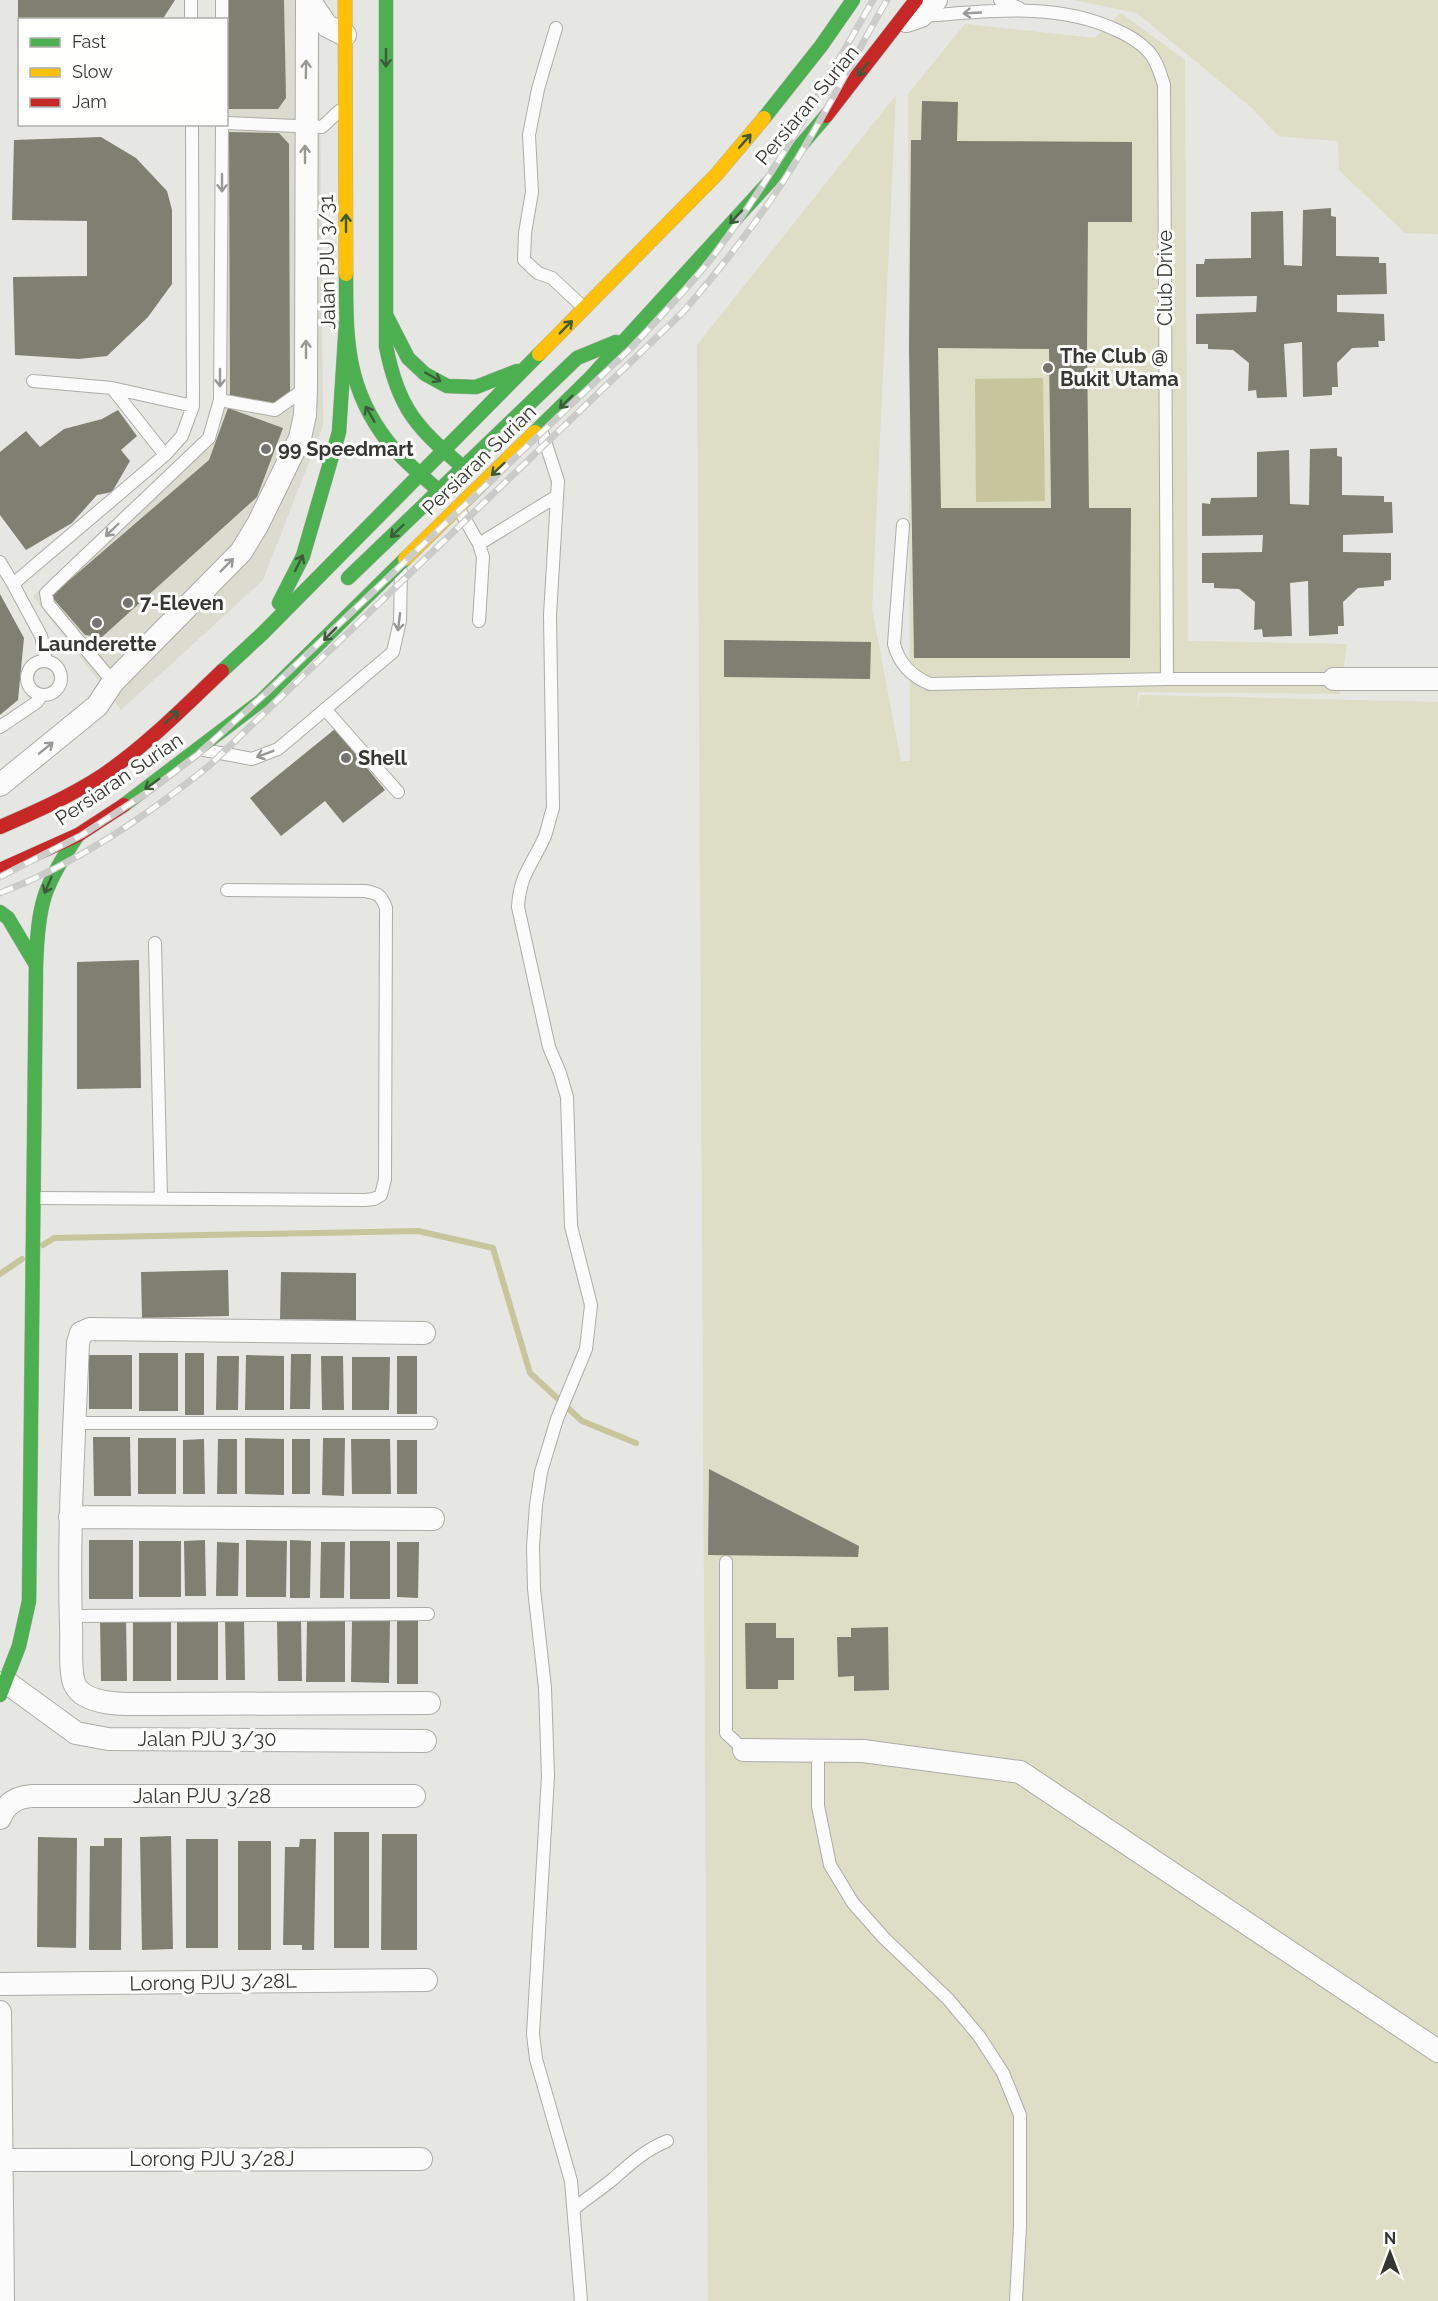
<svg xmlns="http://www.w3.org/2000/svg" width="1438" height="2301" font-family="Raleway,sans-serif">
<rect width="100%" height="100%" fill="#e6e6e2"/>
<path fill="#dbdbd0" d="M215,0H319L323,426L263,580L121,710L33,596L202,440L215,391V125L226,124V20L215,19Z"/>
<path fill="#deddc6" d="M1073,0H1438V234L1405,233L1339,170L1338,141L1278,136L1252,108L1137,13Z
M1121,13L1185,60L1188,641L1347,644L1340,694L1138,692L1137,712L1140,695L1438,702V2301H708L697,345L896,95L872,609L901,761H910L908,94L965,24L1095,38Z"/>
<path fill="#c6c59b" d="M1043,378L1045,501L976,502L975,379Z"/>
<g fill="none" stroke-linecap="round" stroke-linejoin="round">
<path stroke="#c6c59b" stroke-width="6" d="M43,1245L54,1238L418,1231L493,1248L530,1373L582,1421L636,1443
M0,1274L22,1259"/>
</g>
<path fill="#808072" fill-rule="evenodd" d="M18,0H175L162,20H18Z
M226,0H284L286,98L278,109H226Z
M922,101L958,102L957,141L1132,142V222H1088L1087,349L1089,508H1131L1130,658H914L909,348L911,140H921ZM938,348L1049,349L1051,508H941Z
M229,132L279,133L289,144L290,391L277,405L230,396Z
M101,137L136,158L167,191L172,210V284L148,317L107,356L79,359L15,355L13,277L87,276V221L12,220L14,140Z
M1331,208V216L1336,217V256L1379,257V263H1386L1387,294L1337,295V312L1384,314L1385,341H1378L1379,347L1352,348L1337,363L1338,387H1332V395L1303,397L1302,342L1284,344L1287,397L1257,398L1256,390L1248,391L1249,363L1233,350L1208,349V344H1196V314L1256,312L1257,296L1196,297V264H1204L1205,259L1251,258V212L1283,211L1284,265L1302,266L1303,210Z
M228,408L283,428L257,497L102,637L85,635L51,596L209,460Z
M118,410L137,436L121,450L130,461L112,492L97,495L72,523L26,550L0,515V452L26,431L40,447L64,429L102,419Z
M1337,448V456L1342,457V495L1384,496V502H1392L1393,533L1343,535V552L1391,553V580L1384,581V586L1358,588L1343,602L1344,626H1338V634L1309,636L1308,581L1290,583L1292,636L1263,637L1262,629L1254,630L1255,602L1239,589L1214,588V583H1202V553L1262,552L1263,535L1202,536V503L1210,504L1211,498L1257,497V452L1289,450L1290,504L1309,505L1310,449Z
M0,594L24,638L18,700L0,715Z
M724,640L871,642L870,679L724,677Z
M335,729L385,790L343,823L325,801L281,836L250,798Z
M139,960L141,1088L77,1089V962Z
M228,1270L229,1316L142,1318L141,1272Z
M281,1272L356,1273V1320L280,1319Z
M139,1353H178V1411H139Z
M185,1353H204V1415H185Z
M291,1354H311L310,1409H290Z
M89,1355H132V1409H89Z
M246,1355L284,1356V1410H245Z
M217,1356H239L238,1410H216Z
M321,1356H343L344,1410H322Z
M397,1356H417V1414H397Z
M352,1357H390L389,1410H352Z
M93,1437H130L131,1496H94Z
M138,1438H176V1494H138Z
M245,1438L284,1439V1495L245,1494Z
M323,1438H345L344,1496L322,1495Z
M204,1439L205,1494H183V1440Z
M218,1439H237V1494H217Z
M292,1439H310V1494H292Z
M351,1439H390L391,1494H352Z
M397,1440H417V1494H397Z
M709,1469L859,1546L858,1557L708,1555Z
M89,1540H133V1599H89Z
M205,1540L206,1596H185L184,1541Z
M246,1540L287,1541L286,1597H246Z
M290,1540L311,1541L310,1598H290Z
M139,1541H181V1597H139Z
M350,1541H390V1599H350Z
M217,1542L239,1543L238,1596H216Z
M321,1542H345L344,1598H320Z
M397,1542H419L418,1598L397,1597Z
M177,1618H218V1680H177Z
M100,1619H126L127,1681H101Z
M133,1619H171V1681H133Z
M225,1619H244L245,1680H226Z
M277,1620H301L302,1681H278Z
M307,1620H345V1682H306Z
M352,1620H390L389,1683L351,1682Z
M397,1621H418V1684H397Z
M745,1623H776V1638H794V1680H778V1689H746Z
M888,1627L889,1690L854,1691V1676L838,1677L837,1637H851V1628Z
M334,1832H369V1948H334Z
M382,1834H417V1950H381Z
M171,1836L173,1949L142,1950L140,1837Z
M38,1837L77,1838L76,1948L37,1947Z
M104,1838H122L121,1950H89L90,1846H104Z
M186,1839H218V1948H186Z
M300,1839H316L314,1950H302V1945H283L285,1847H299Z
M238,1841H271V1950H238Z"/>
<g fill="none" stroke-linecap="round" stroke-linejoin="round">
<g stroke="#acaca9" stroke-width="14">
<path id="lane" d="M191,0V20
M222,0V20
M1000,0L1019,8
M921,16C985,12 1054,1 1114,29C1126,34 1139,41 1149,52C1157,61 1160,73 1164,85L1167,679
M556,28L538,89L529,135L532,192L525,233L524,260L538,273L552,278L583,307
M226,123L322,127L339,111
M33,381L112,388L193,406
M112,388L165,455
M220,400L275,410L306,388
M541,429L558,481L550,615L553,808C550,817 548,827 545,836C533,864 520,873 518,907L549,1047L560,1073L567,1097L571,1226L591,1305L586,1349L557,1419L541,1472L536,1505L533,1546L534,1589L545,1688L548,1776L533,2034L536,2059L571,2181L581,2301
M459,509L479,544L483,557L479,621
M903,525L894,644C899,664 911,676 930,684L1167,679H1334
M479,544L557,496
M0,562L13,584
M27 678a17 17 0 1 1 34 0a17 17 0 1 1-34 0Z
M46,661L41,636L13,584L165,455L182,436L193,406L192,124
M113,682L48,604L46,593L209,438L220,400L222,124
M325,709L398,792
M0,727L37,702L42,695
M204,750L252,759L278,749L393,652L400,621L401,571
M155,943L161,1198
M36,1198L365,1200L374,1199L381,1195L385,1179L386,908C382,896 378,893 365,891L227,890
M74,1423H431
M726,1562V1733L744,1750
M71,1616L428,1614
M818,1749V1806L830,1865L853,1903L884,1938L948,1999L979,2036L1003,2073L1020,2115V2226L1016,2301
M575,2208C587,2198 601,2189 613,2179C630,2164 645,2150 667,2141"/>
</g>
<g stroke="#acaca9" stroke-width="24">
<path id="street" d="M309,0L327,26L345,35
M906,21L921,16L936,0
M1334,679H1438
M0,785L97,706L113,682L241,552L258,524L300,438L305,415L306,388L307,0
M424,1333L90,1329L81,1333L78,1343C74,1437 68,1531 71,1626C72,1641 69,1673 75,1685C86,1707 131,1704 152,1704L429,1703
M70,1517L433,1519
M6,1682L76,1733L108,1739L425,1741
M744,1750L863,1751L1020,1772L1438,2051
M0,1818C6,1803 17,1797 32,1796H414
M0,1984L426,1980
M0,2012L3,2301
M0,2160L421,2159"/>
</g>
<g stroke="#acaca9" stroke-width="15">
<path id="fast" d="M386,0V346C398,409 417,428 464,468
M764,118L821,46L853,0
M346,274C346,340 346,389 389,443C403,461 423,476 439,491
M386,315L408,358L425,374L447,386L476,387L517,371
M535,432L591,377L770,181L826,116
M348,578L577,358L616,342
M279,603L303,556L339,432L346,323
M222,671L263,633L539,354
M124,805L261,701L405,559
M0,912L8,918L36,965L29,1601L19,1646L0,1695
M36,965C38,904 43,886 78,835"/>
</g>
<g stroke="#acaca9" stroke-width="15">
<path id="slow" d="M345,0L346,274
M539,354L716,175L764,118
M405,559L535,432"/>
</g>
<g stroke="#acaca9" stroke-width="15">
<path id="jam" d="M826,116L916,0
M0,827C35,812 71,796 103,775C147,745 184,707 222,671
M0,870L78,835L124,805"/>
</g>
<use href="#lane" stroke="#fbfbfb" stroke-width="12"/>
<use href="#street" stroke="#fbfbfb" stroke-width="22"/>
<use href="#fast" stroke="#4caf50" stroke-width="14"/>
<use href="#slow" stroke="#ffc107" stroke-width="14"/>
<use href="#jam" stroke="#c62828" stroke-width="14"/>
<g stroke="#cbcbca" stroke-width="7">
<path id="rail" d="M0,877L82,835L145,794L197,755L265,694L632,347C660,317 689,287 714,255C774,175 823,87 873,0
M0,893C78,863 145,817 210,765L683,312C727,261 768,209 802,151C832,102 858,50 887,0"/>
</g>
<use href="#rail" stroke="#fffffe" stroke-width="4.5" stroke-dasharray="14" stroke-linecap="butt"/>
</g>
<defs><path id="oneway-shaft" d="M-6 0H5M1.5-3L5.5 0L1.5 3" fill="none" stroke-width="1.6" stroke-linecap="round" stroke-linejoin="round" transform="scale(1.5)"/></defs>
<g stroke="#989896">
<use href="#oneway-shaft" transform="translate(972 13) rotate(177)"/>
<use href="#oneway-shaft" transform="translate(306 69) rotate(-89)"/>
<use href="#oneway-shaft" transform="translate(305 154) rotate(-90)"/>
<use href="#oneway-shaft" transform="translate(222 183) rotate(90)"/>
<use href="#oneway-shaft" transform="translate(306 349) rotate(-90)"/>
<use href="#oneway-shaft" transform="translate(220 378) rotate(90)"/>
<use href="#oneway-shaft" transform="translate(112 530) rotate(136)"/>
<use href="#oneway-shaft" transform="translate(227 565) rotate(-45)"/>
<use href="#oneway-shaft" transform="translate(399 622) rotate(97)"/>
<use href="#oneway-shaft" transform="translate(46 748) rotate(-39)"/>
<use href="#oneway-shaft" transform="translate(265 754) rotate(159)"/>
</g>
<g stroke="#3d5a3b">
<use href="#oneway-shaft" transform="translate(386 58) rotate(90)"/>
<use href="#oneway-shaft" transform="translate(863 69) rotate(128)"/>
<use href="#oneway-shaft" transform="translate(745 141) rotate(-49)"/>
<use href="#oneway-shaft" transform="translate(736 217) rotate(133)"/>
<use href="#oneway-shaft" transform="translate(346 223) rotate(-90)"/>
<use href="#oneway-shaft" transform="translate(566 327) rotate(-45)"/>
<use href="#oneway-shaft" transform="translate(433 377) rotate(30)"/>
<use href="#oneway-shaft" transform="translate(566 402) rotate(135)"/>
<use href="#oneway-shaft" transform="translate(370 414) rotate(-120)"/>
<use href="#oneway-shaft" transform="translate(498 469) rotate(136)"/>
<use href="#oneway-shaft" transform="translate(397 531) rotate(136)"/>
<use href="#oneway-shaft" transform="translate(299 563) rotate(-64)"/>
<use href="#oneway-shaft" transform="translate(330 634) rotate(135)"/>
<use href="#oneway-shaft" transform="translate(172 717) rotate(-43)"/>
<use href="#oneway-shaft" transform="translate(152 784) rotate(144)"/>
<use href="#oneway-shaft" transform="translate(48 885) rotate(113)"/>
</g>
<g fill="#747470" stroke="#fffffe" stroke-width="2">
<circle cx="1048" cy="368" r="6"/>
<circle cx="266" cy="449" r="6"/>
<circle cx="128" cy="603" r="6"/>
<circle cx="97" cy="623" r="6"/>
<circle cx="346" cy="758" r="6"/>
</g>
<g text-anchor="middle" stroke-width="6" stroke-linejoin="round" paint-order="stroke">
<g font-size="20" fill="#363632" stroke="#fffffe">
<text transform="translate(807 105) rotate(-50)" y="7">Persiaran Surian</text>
<text transform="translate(327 262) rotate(-91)" y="7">Jalan PJU 3/31</text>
<text transform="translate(1165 278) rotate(-90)" y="7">Club Drive</text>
<text transform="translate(479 460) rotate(-44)" y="7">Persiaran Surian</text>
<text transform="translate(119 779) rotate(-34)" y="7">Persiaran Surian</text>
<text x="207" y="1746">Jalan PJU 3/30</text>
<text x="202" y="1803">Jalan PJU 3/28</text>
<text transform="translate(213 1982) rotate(-1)" y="7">Lorong PJU 3/28L</text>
<text x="212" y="2166">Lorong PJU 3/28J</text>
</g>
<g font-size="20" font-weight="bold" fill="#363632" stroke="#fffffe" text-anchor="start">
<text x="1060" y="363">The Club @<tspan x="1060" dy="23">Bukit Utama</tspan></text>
<text x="278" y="456">99 Speedmart</text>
<text x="140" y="610">7-Eleven</text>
<text x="97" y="651" text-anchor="middle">Launderette</text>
<text x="358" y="765">Shell</text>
</g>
</g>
<rect x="18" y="18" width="210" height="108" fill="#fffffe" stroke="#afafac" stroke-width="1.5"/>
<rect x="30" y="38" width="30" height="9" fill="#4caf50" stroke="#afafac" stroke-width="1.5"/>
<text x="72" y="48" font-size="18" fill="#363632">Fast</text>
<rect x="30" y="68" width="30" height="9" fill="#ffc107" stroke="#afafac" stroke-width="1.5"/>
<text x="72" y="78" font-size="18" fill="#363632">Slow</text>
<rect x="30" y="98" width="30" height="9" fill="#c62828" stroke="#afafac" stroke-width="1.5"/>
<text x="72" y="108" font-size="18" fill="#363632">Jam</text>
<g transform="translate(1390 2253)" stroke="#fffffe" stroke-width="4.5" paint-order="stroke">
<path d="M0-4.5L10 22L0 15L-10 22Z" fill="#363632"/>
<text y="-9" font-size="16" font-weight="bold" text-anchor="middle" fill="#363632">N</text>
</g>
</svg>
